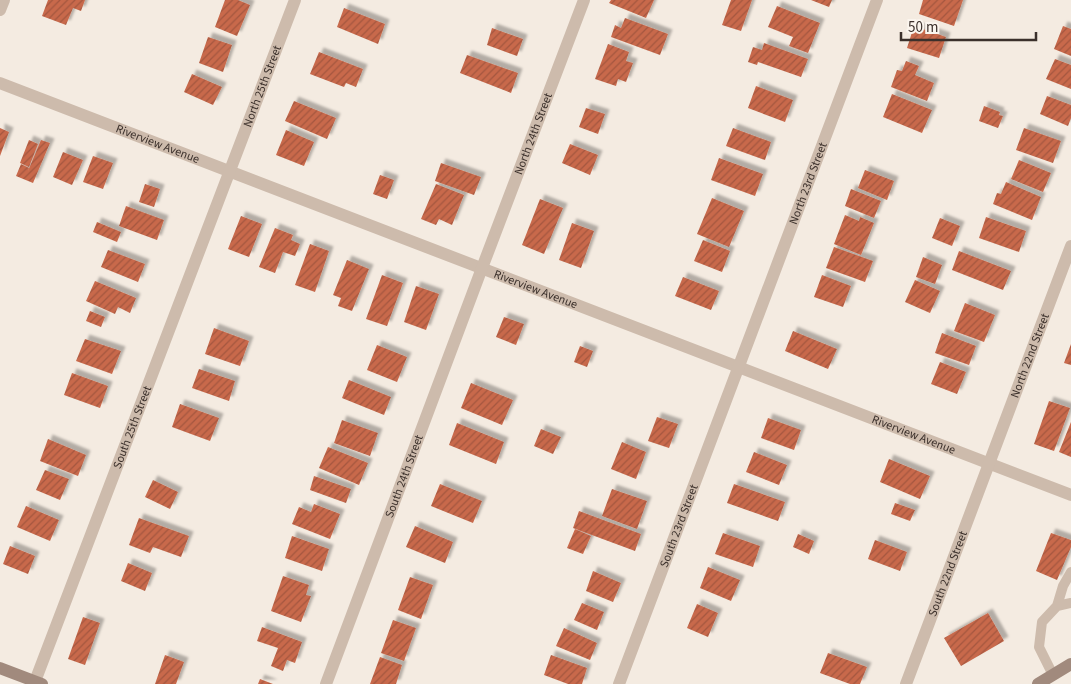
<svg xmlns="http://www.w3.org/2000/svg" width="1071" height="684" font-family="'Source Sans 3',sans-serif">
<defs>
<pattern id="building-hatch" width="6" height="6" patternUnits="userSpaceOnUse" patternTransform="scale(1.25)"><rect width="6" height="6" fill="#c8694b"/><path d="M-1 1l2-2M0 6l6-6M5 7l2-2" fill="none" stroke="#a4573f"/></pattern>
<filter id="shadow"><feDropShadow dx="4.5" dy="-4.5" stdDeviation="1" flood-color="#0004"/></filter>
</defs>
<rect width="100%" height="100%" fill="#f4ebe1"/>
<path fill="url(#building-hatch)" filter="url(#shadow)" d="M48,0H85L81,11L73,8L66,25L42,16Z
M225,0H238L250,5L237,36L215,27Z
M611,0H654L646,18L609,3Z
M731,0H752L741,31L722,25Z
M811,0H832L829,7Z
M923,0H963L954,26L919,14Z
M777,6L820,23L808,53L789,46L793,37L768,27Z
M344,8L385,24L378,44L337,27Z
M625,18L668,34L660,55L611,37L615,25L621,28Z
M914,26L946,37L939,58L907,48Z
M1063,26L1071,29V56L1054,49Z
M492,28L523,39L517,56L487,45Z
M208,37L232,45L223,72L199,63Z
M764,43L808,59L801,77L758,62L757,65L748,62L753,47L762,50Z
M608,44L629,52L626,61L633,63L626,82L618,79L616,86L595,79Z
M319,52L363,69L356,87L346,83L344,87L310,74Z
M467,55L518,73L511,93L460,73Z
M1055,59L1071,65V89L1046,79Z
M906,61L919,66L915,75L934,83L927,101L891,87L897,70L902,71Z
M192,74L222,87L213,105L184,92Z
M756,86L793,100L785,122L748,108Z
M892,94L932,110L922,133L883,117Z
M1047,96L1071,105V118L1068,126L1040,114Z
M294,101L336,118L327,139L285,121Z
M984,106L1000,112L999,115L1003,116L998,128L979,121Z
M586,108L605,114L598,134L579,127Z
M0,128L9,132L0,156Z
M733,128L771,142L765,160L726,146Z
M1024,128L1061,141L1053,163L1016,150Z
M286,130L314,142L304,166L276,155Z
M29,140L38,144L29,167L20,163Z
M41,140L50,143L33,183L16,176L21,164L29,168L28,171Z
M570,144L598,155L590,175L562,163Z
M63,152L83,160L72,185L53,177Z
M93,156L113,163L103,189L83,182Z
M719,158L763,174L755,196L711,180Z
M1019,160L1051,173L1043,192L1011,179Z
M441,163L481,177L474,195L435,181Z
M865,170L894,181L887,200L858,188Z
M380,175L394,180L387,199L373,194Z
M1006,182L1041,197L1032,220L993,204L997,193L1001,194Z
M145,184L160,189L154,207L139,202Z
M436,184L464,195L452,225L439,219L436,225L421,219Z
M851,189L881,201L874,218L845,206Z
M712,198L744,211L729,247L697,234Z
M540,199L563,208L544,254L522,245Z
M126,206L164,220L157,240L119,226Z
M845,215L859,221L860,217L874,223L861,255L834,244Z
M241,216L262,224L249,257L228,249Z
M986,217L1026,231L1019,252L979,238Z
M940,218L960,226L952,246L932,238Z
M97,222L121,232L117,242L93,232Z
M572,223L594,231L581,268L559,260Z
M275,228L293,235L291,240L300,244L295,256L283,252L275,273L259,267Z
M703,240L730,251L722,272L694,261Z
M310,244L329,251L315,292L295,285Z
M834,247L873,261L865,282L826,268Z
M108,250L145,264L138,282L101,267Z
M959,251L1011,271L1003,290L952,270Z
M923,257L942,265L935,284L916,277Z
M347,260L369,269L352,311L338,306L341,298L333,295Z
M382,275L403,283L387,326L366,319Z
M822,275L851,286L843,307L814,297Z
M683,277L719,291L711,310L675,296Z
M915,280L940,291L930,313L905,302Z
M95,281L136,298L130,313L118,307L115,314L86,301Z
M416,286L439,294L426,330L404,322Z
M965,303L995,315L984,342L954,331Z
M90,311L105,317L101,327L86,321Z
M504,317L524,324L516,345L496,337Z
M214,328L249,341L240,366L205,354Z
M793,331L837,349L828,369L785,351Z
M942,333L976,346L969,365L935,353Z
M85,339L121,351L112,374L76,361Z
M1071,344V365L1064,363Z
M377,345L407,357L397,382L367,370Z
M580,346L593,351L587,367L574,362Z
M940,362L966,372L957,394L931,384Z
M199,369L235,381L229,401L192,388Z
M72,373L108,386L100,408L64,395Z
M349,380L391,397L384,415L342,398Z
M471,383L513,400L502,425L461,408Z
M1049,401L1070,408L1054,451L1034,444Z
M180,404L219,418L210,441L172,427Z
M657,417L678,424L669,448L648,441Z
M768,418L801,430L794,450L761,438Z
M342,420L378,433L370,456L334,443Z
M1071,422V457L1059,452Z
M457,423L504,442L496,464L449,445Z
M541,429L561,437L553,454L534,446Z
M48,439L86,455L78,476L40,461Z
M622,442L646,452L636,479L611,469Z
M328,447L368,463L359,485L319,468Z
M754,452L787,465L779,485L746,472Z
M889,459L930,476L920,499L880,482Z
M45,470L69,479L60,500L36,490Z
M314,476L351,489L346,503L310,490Z
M153,480L178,492L170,509L145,497Z
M440,484L482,501L473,523L431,506Z
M734,484L785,502L778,521L727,503Z
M612,489L647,501L637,529L602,516Z
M895,503L915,510L910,521L891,514Z
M314,504L340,514L330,539L292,524L299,507L311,512Z
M26,506L59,520L50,541L17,527Z
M579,511L641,534L635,551L573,528Z
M139,518L189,536L181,557L153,547L150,553L129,545Z
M415,526L453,542L445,563L406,547Z
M575,529L591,536L583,554L567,548Z
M723,533L760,546L753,567L715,554Z
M1051,533L1071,540V547L1057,580L1036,571Z
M798,534L814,541L809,554L793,547Z
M292,536L329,549L322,571L285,558Z
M875,540L907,552L900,571L868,559Z
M10,546L35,556L28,574L3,564Z
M128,563L152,573L145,591L121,581Z
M708,567L740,580L731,601L700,588Z
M593,571L621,583L613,602L586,591Z
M283,576L309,585L306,595L311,596L301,622L271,611Z
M410,577L433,585L421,619L398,610Z
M582,603L604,612L597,630L574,620Z
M697,604L718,613L708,637L687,628Z
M988,613L1004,641L961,666L944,638Z
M83,617L100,623L85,665L68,659Z
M393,620L416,628L404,661L381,653Z
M262,627L302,642L295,663L287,660L283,671L271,666L278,648L257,641Z
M564,628L597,643L590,660L556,646Z
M828,653L867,667L860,684H850L820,673Z
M165,655L184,662L176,684H155Z
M551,655L587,668L582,684H568L544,675Z
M380,657L402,665L396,684H370Z
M260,679L273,684H258Z"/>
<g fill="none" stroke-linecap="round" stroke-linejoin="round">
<path stroke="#cdbbac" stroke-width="10" d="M1057,606L1063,586L1071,572
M1053,675L1039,647L1042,622L1057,606L1071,603"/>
<g stroke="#cdbbac" stroke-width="12">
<path d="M0,10L4,0"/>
<path id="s1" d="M0,83L1071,495"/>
<path id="s2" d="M34,684L295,0"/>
<path id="s3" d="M326,684L482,268L584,0"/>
<path id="s4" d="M619,684L877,0"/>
<path id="s5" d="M906,684L1071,246"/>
</g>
<path stroke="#a18a7d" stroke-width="12" d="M0,668L42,684
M1038,684L1071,664"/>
</g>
<g text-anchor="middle" stroke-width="4" stroke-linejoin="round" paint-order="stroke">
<g font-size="12" fill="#3b302b" stroke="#fbf5ee">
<text dy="4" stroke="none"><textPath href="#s2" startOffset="640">North 25th Street</textPath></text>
<text dy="4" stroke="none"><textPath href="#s3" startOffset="588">North 24th Street</textPath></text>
<text dy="4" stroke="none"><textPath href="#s1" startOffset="169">Riverview Avenue</textPath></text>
<text dy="4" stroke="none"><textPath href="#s4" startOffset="535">North 23rd Street</textPath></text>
<text dy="4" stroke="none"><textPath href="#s1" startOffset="574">Riverview Avenue</textPath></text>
<text dy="4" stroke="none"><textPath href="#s5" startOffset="351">North 22nd Street</textPath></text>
<text dy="4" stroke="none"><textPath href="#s2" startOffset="275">South 25th Street</textPath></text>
<text dy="4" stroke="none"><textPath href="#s1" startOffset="979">Riverview Avenue</textPath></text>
<text dy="4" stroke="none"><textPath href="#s3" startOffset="222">South 24th Street</textPath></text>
<text dy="4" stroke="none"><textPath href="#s4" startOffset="169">South 23rd Street</textPath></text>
<text dy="4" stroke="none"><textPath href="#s5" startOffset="118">South 22nd Street</textPath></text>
</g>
</g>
<path d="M901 32v8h135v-8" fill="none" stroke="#3b302b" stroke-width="2.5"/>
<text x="908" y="32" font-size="15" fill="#3b302b" stroke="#fbf5ee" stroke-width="4" paint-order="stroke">50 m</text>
</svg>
